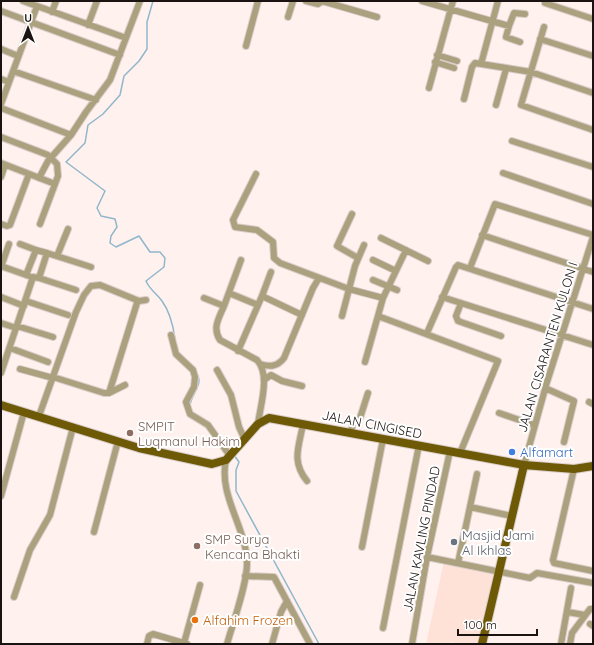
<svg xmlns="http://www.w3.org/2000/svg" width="594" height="645" font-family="Quicksand,sans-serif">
<rect width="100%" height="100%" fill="#fff2ee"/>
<path fill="#ffe2d7" d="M444,561L493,570L492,574L497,575L480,644H463L451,642L450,644H426Z"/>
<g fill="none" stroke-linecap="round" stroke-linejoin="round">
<path stroke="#91b6cc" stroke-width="1.5" d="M153,1L147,22V49L139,61L124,76L120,95L103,114L88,125L85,143L66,162L105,191L97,208L101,216L115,219L117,227L111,236L110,243L116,247L139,236L150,252H160L165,258L164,267L146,281C150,290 157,294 162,301C170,312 173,325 175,338
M190,406C190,395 204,385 197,374
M223,441L230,451
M234,455L239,462L236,470V491L319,644"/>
<g stroke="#dacecb" stroke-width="8">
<path id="minor" d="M23,1L126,38
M306,1L318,4L322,1
M322,1L377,17
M422,1L509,26L514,13L525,14
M545,3L593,19
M1,11L120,55
M52,12L56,1
M288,17L293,1
M88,25L97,1
M509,26L506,37L520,42
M544,27L521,105L593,130
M540,39L593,56
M246,46L258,1
M1,49L18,56
M437,55L457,61
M435,62L454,68
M481,64L498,1
M13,71L96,100
M1,79L9,82
M429,88L453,1
M464,99L472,67L475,63L531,72L593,93
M1,104L37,6
M496,105L506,69
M1,108L71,135
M1,137L48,155L57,164L58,176L40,224
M512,141L593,167
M1,163L55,184
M503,173L593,204
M256,174L233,220L235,227L257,230L273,242L274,258L280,263L349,289L383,298
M1,177L5,165
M39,178L48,161L71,135L86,112L110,80L140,1
M352,214L337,246L358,258
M1,224L7,226L10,225L29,174
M482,235L593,272
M381,238L428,261
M20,244L36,250
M57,256L68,229
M373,260L396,271
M1,266L29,276
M1,267L9,244
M470,268L495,204L593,235
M26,275L36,250L47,253
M39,278L76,290
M373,280L397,290
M229,293L258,305
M262,296L271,272
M1,297L24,306
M442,297L593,345
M204,298L224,306C219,318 212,328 220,340L257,360C271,375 260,406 258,424
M26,301L68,315
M461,303L456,316L458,321L501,336
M224,306L241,260
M342,316L355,266L364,245
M378,316L498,361L460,453
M1,323L16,328
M17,326L53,337
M427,333L456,267L458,265L593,309
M171,335L176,354L193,370L195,377L194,387L186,402L190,414L208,425L230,456
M10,348L48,362
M238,351L262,296L302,315
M365,362L383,298L406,250
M260,364C270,367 277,367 284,358L313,288L319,278
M20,369L53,378
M217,370L231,395L239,427L245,440
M1,373L33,277L39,278L47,253L91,267
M53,377L104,393H109L125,385
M264,380L271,375L282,381L302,386
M545,388L574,401L564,442
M109,393L137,303L139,301L146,300
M589,402L593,404
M499,413L534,425
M39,416L76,312L84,295L91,286L100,285L139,301
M303,424C299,447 291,461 307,481
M351,433L353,422L360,418L368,393
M226,460C218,496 247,528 247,564C247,584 233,623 227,644
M524,465L547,382L593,237
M574,469L553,560L554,563L593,571
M1,496L24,412
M470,507L512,516
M94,532L118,441
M362,547L383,439
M427,557L530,578L537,573L593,583
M458,563L477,474
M245,576L274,577L310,644
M14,597L30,550L50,515L73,427
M567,612L585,615
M590,624L593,626
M383,628L419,445
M184,643L200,585
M147,644L149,636L153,634L187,644
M272,644L281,612L287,601
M412,644L427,557L450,451
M561,644L571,588
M570,644L572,633L590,609H593"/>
</g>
<g stroke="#dacecb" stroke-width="10">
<path id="major" d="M1,405L139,448L212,464L226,460L258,424L269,418L524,465L574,469L593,466
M482,644L524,465"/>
</g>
<use href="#minor" stroke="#aba17e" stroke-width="6"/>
<use href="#major" stroke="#6e5a06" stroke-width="8"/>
</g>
<g fill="#8d6e63" stroke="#fff" stroke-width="1.5">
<circle cx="130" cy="433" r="4"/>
<circle cx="197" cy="546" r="4"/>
</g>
<circle fill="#3f7fe0" stroke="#fff" stroke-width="1.5" cx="512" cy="452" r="4"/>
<circle fill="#6b7280" stroke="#fff" stroke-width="1.5" cx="454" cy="542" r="4"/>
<circle fill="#e8710a" stroke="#fff" stroke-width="1.5" cx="195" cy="620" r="4"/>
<g text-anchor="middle" stroke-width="4" stroke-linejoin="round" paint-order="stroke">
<g font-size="13" fill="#1a1311" stroke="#fff">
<text transform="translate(547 347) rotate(-73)" y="5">JALAN CISARANTEN KULON I</text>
<text transform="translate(372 424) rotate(11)" y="5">JALAN CINGISED</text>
<text transform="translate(421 539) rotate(-79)" y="5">JALAN KAVLING PINDAD</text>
</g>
<g font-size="13" fill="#785e54" stroke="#fff" text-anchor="start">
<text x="138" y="431">SMPIT<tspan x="138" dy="15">Luqmanul Hakim</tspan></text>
<text x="205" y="544">SMP Surya<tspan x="205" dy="15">Kencana Bhakti</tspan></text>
</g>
<g font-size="13" fill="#366cbe" stroke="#fff" text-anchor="start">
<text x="520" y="457">Alfamart</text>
</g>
<g font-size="13" fill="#5b616d" stroke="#fff" text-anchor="start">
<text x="462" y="540">Masjid Jami<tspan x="462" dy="15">Al Ikhlas</tspan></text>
</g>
<g font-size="13" fill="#c56008" stroke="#fff" text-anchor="start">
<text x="203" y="625">Alfahim Frozen</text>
</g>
</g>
<rect width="594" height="645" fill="none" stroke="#1a1311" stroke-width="4"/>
<g transform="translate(28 28)" stroke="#ffffff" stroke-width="3" paint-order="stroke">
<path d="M0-3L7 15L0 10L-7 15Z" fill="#1a1311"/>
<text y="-6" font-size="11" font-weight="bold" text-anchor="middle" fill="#1a1311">U</text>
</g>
<path d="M458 629v6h79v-6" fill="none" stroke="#1a1311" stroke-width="2"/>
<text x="464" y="629" font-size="12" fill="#1a1311" stroke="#ffffff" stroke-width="3" paint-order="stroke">100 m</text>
</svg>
